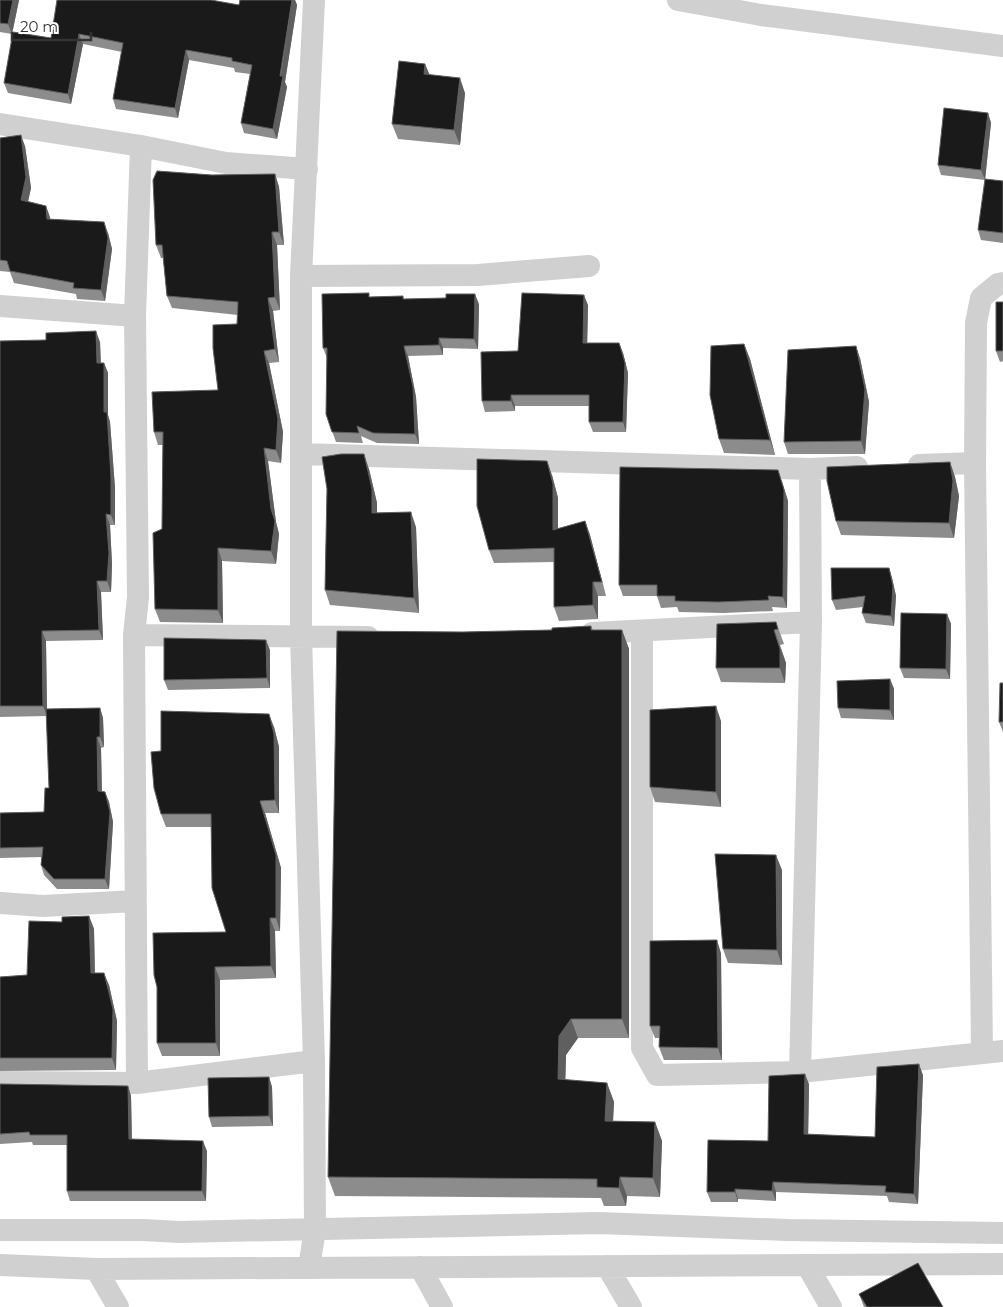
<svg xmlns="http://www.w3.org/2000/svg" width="1003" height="1307" font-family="Montserrat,sans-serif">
<rect width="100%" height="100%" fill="#fff"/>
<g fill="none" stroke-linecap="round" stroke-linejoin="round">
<path stroke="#d0d0d0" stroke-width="22" d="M678,0L761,15L1003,46
M0,124L141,146L226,163L307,169
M301,276L478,275L589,266
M0,306L135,316
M301,454L810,469L857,467
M919,465L975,463
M642,631V1048L657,1075L800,1072L1003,1051
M592,633L811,622
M134,635L368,637
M0,903L43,906L135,901
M982,1052L975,463L976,323L981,298L998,284L1003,283
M800,1072L811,622L810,469
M0,1082L137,1083L314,1061
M137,1083L134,635L138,597L135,316L141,146
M0,1230H143L179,1232L599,1223L787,1230L1003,1233
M0,1265L96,1269L1003,1264
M807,1265L831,1307
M607,1266L631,1307
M420,1267L442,1307
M309,1268L315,1229L314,1061L301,637V276L314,0
M96,1269L118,1307"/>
</g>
<path fill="#8c8c8c" d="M0,0H19L12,34L0,32Z
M240,0H295L297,5L285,82L287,87L277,139L244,133L241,123L250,74L235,72L234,68L189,60L178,118L116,109L113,99L122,52L83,44L71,104L8,93L4,83L51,38L239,5Z
M425,64L429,75L465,93L460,145L398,139L392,124Z
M988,113L991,123L985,180L941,175L938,165Z
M0,138L25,146L31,188L28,201L46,206L50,219L108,233L112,249L105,301L77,299L76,294L14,283L10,272L0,271Z
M275,174L279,187L284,245H277L280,310L273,311L279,362L269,363L283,432L281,463L268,461L276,522L279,534L276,564L222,561L223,623L160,622L155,609L162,529L163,445H158L154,432L218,390L237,324L238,315L172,308L167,296L163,258H161L156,245L212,175Z
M1003,181V243L981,240L978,230Z
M403,296L404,299L479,304L478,349L443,348V355L408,356L416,397L419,444L377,443L361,436L363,443L336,442L326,414L327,358L323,348L371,297Z
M1003,302V361L1000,362L996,351Z
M588,305L587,343H619L623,353L628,373L626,432H593L589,422V406H515V411L485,412L482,401L518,351Z
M0,341L100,342L101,363H104L108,373V415L110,422L115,488V525H110L112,564L111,592H101L103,640L46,641L47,709L100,708L103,718L104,747L101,748L102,791L105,792L109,802L113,822L109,889H57L44,875L41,865L42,857L0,858V813L44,812L49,788L47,716L0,717Z
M744,344L750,359L775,455L724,453L719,439Z
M860,358L869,402L865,454H788L784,442Z
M950,462L955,477L959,496L954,538L841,535L836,521Z
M369,469L377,503V513L416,527L419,613L330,605L325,590L327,489Z
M552,475L558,498V529L585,521L590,535L606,596H598V619L559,621L554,607V562L494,563L489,550Z
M782,481L788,501L787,608L772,607L773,611L723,613L679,612L677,607L661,608L657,596H623L619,585Z
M889,568L892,578L896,596L894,626L866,623L862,613L863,607L836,610L832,600Z
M947,614L951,624L950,679L904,678L900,668Z
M776,622L784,644L780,645L786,663L785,683L721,682L716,668Z
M591,626L593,630H622L629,649V1038H578L566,1055L565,1080L607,1083L614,1102L613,1121L655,1122L662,1141L660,1197L627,1196L626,1206H604L601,1198L335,1196L328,1177L463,632L552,630Z
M270,650V688L168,690L164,680Z
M890,679L894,689V720L841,718L838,708Z
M1003,683V732L999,722Z
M721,721V807L655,802L650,787Z
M274,727L279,747V813H265L281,868L280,931H275L276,978L220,980V1056H162L157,1043L226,932L211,827H166L161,814V751Z
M782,870V965L728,963L723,949Z
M89,916L94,929L95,973L109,985L117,1021L116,1070L0,1071V977L27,975L62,922Z
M721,953L722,1060H664L659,1047V1038H655L650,1026Z
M923,1075L918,1204L889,1202L887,1196L776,1192V1201L738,1199V1202H711L707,1192L768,1141L809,1084L808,1135L875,1137Z
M269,1077L272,1087L273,1126L212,1127L209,1117Z
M0,1084L128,1086L131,1096L132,1139L207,1151L206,1201H70L67,1191V1145H33L32,1142L0,1144Z
M859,1294L943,1307H864Z"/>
<path fill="#5f5f5f" d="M13,0H19L12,34L8,24Z
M292,0H295L297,5L285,82L287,87L277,139L273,129Z
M79,34L83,44L71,104L68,94Z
M186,50L189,60L178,118L175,108Z
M425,64L431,78L424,74Z
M460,78L465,93L460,145L454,130Z
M988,113L991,123L985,180L981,170Z
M21,135L25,146L31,188L26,211L21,200Z
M275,174L279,187L284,245L279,232Z
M46,206L50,217L51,230L47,219Z
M104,222L108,233L112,249L105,301L101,290Z
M272,232L277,245L280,310L275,297Z
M475,294L479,304L478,349L474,339Z
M584,295L588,305L587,354L583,343Z
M268,298L273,311L279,362L275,349Z
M96,331L100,342L101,373L97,363Z
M439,338L443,348V355L439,345Z
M619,343L623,353L628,373L626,432L623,422Z
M744,344L750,359L775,455L770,440Z
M404,346L408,356L416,397L419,444L415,434Z
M856,346L860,358L869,402L865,454L861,441Z
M264,351L269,363L283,432L281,463L276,450Z
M104,363L108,373V415L110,422L115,488V525L111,515L104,412Z
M511,395L515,406V411L511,401Z
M264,448L268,461L276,522L279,534L276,564L271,551V509Z
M364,454L369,469L377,503V527L372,513Z
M547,461L552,475L558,498V543L553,530Z
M950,462L955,477L959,496L954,538L949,523Z
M778,470L788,501L787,608L783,597Z
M411,512L416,527L419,613L414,598Z
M106,514L110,525L112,564L111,592L107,581Z
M585,521L590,535L606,596L602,582Z
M218,548L222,561L223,623L218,610Z
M889,568L892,578L896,596L894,626L891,616Z
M97,581L101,592L103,640L99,630Z
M593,582L598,596V619L593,605Z
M947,614L951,624L950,679L946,669Z
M622,630L629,649V1038L622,1019Z
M774,630L786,663L785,683L780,668Z
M42,631L46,641L47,716L43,706Z
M266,640L270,650V688L267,678Z
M890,679L894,689V720L890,710Z
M716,706L721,721V807L716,792Z
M100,708L103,718L104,747L100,737Z
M269,714L274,727L279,747V813L275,800Z
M97,737L101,748L102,801L98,791Z
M105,792L109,802L113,822L109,889L105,879Z
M260,801L265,813L281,868L280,931L276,918Z
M776,855L782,870V965L777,950Z
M89,916L94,929L95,985L91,973Z
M270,918L275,931L276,978L271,966Z
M717,940L721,953L722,1060L718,1048Z
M215,967L220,980V1056L216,1043Z
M104,973L109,985L117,1021L116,1070L112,1058Z
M571,1019L578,1038L566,1055L565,1098L558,1079L559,1036Z
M919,1064L923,1075L918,1204L914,1194Z
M805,1074L809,1084L808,1145L804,1134Z
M269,1077L272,1087L273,1126L269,1116Z
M607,1083L614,1102L612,1140L605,1121Z
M128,1086L131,1096L132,1149L129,1139Z
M655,1122L662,1141L660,1197L653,1178Z
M203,1141L207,1151L206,1201L202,1191Z
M620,1177L627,1196L626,1206L619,1188Z
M773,1182L776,1192V1201L772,1191Z
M735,1189L738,1199V1202L735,1192Z"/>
<path fill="#1a1a1a" stroke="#5f5f5f" d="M0,0H13L8,24L0,23Z
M57,0H211L239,5L240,0H292L280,76H283L273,129L241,123L252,65L232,61V58L186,50L175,108L113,99L123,43L79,34L68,94L4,83L13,32L51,38Z
M399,61L425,64L424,74L460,78L454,130L392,124Z
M944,108L988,113L981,170L938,165Z
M21,135L26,177L21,200L46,206L47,219L104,222L108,238L101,290L73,288L74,283L10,271L7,261L0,260V138Z
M157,171L212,175L275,174L279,232H272L275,297L268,298L275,349L264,351L278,419L276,450L264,448L271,509L275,521L271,551L218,548V610L155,609L153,533L162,529L163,432H154L152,392L218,390L213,348V325L237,324L238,302L167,296L162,245H156L153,180Z
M985,179L1003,181V233L978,230Z
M369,293V297L403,296V299L446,298V294H475L474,339L439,338V345L404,346L413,387L415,434L373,433L357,426L359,433L332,432L326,414L327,348H323L322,294Z
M522,293L584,295L583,343H619L625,363L623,422H589V395H511V401H482L481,352L518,351Z
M996,302H1003V351H996Z
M96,331L97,363H104V412H107L111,477V515L106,514L109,553L107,581H97L99,630L42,631L43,706H0V341L46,340V333Z
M744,344L770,440L719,439L710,395L711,346Z
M856,346L865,389L861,441L784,442L788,350Z
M341,454H364L372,489V513L411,512L414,598L325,590L327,489L322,457Z
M477,459L547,461L553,484V530L585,521L602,582H593V605L554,607V548L489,550L477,506Z
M950,462L953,481L949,523L836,521L827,481V467Z
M620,467L778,470L784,490L783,597L768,596L769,600L718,602L675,601V596H657V585H619Z
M831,568H889L893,586L891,616L862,613L865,596L832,600Z
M901,613L947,614L946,669L900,668Z
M776,622L778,629L774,630L780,649V668H716L717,624Z
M591,626V630H622V1019H571L559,1036L558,1079L607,1083L605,1121L655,1122L653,1178L620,1177L619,1188L597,1187V1179L328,1177L337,631L463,632L552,630V628Z
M164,638L266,640L267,678L164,680Z
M890,679V710L838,708L837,681Z
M1000,683H1003V722H999Z
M716,706V792L650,787V710Z
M100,708V737H97L98,791L105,792L110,812L105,879H54L41,865L43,847L0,848V813L44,812L45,788H49L46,709Z
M161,711L269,714L274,734L275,800L260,801L276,855V918H270L271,966L215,967L216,1043H157V987L154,975L153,933L226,932L212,888L211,814H161L154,788L151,752L161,751Z
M715,854L776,855L777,950L723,949Z
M89,916L91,973H104L113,1009L112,1058H0V977L27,975L29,921L62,922V917Z
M717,940L718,1048L659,1047L660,1026H650V941Z
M919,1064L914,1194L885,1192L886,1186L773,1182L772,1191L735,1189V1192H707L708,1140L768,1141L769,1076L805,1074L804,1134L875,1137L877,1067Z
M269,1077V1116L209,1117L208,1078Z
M0,1084L128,1086L129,1139L203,1141L202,1191H67V1135H30L29,1132L0,1134Z
M918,1263L943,1307H867L859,1294Z"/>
<path d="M12 32v8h79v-8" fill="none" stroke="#333333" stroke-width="2.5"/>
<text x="20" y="32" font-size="15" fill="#333333" stroke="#ffffff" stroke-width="4" paint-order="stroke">20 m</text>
</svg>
